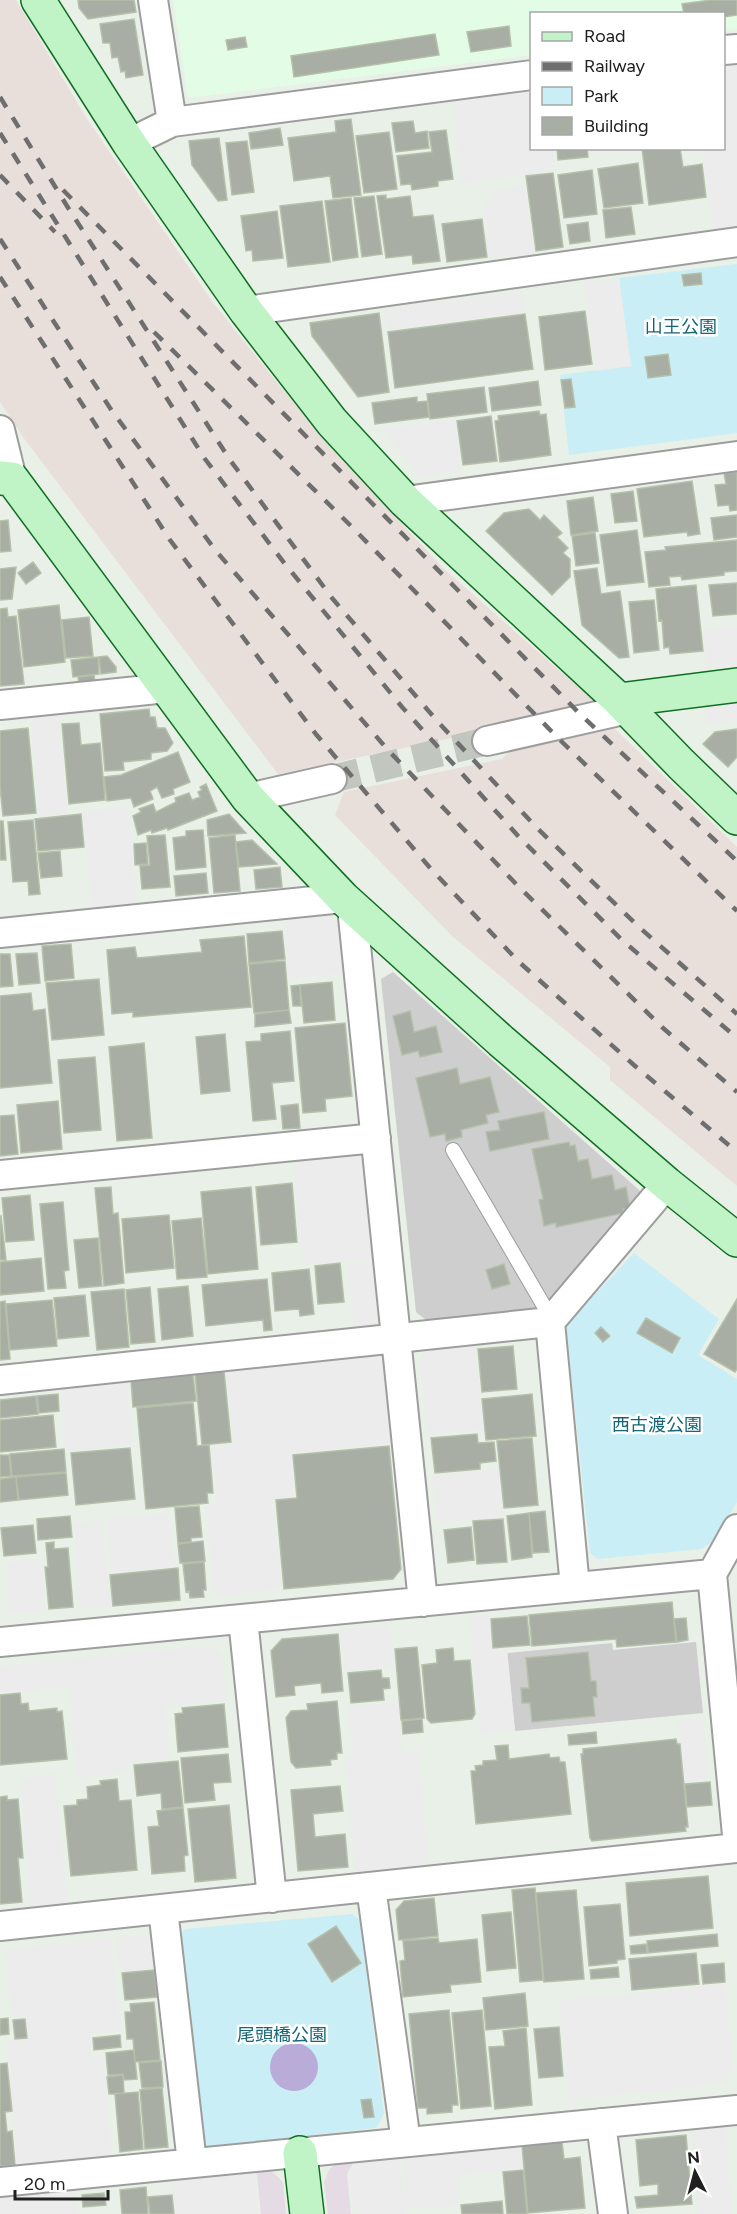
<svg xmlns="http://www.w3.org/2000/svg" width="737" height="2214" font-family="Figtree,'Noto Sans JP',sans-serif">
<rect width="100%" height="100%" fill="#e9f0e7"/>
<path fill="#e8deda" d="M0,0H16L87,119L214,304L322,438L443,568L595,702L591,714L490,730L278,774L23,437L0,402Z
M611,725L737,847V1186L610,1080V1067L452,936L335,815L344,792L502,759L520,741Z"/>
<path fill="#e3fce5" d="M173,0H737V29L724,30V14H532L531,55L188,98Z"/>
<path fill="#cecece" d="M393,972L647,1197L547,1304L540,1309L426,1320L416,1312L381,979Z
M696,1642L703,1713L515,1731L507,1653L612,1643L613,1650Z"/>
<path fill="#c9eef5" d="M737,264V433L569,455L560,375L630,366L619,278Z
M634,1253L719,1319L698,1355L737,1379V1502L715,1540L701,1549L598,1559L590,1553L566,1325Z
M352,1914L360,1920L384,2114L376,2128L204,2147L178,1937L185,1929Z"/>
<path fill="#ececec" d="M737,65V225L714,229L702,149L724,148V67Z
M531,92L532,148L553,149L556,171L462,183L452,102Z
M525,185L534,253L489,258L483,210L496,189Z
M619,278L631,366L596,371L584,282Z
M522,291L525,312L387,330L384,309Z
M454,419L461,471L420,476L381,429Z
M737,627V666L707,669L704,630Z
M737,702V720L707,724L704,706Z
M58,714L67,813L39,815L30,717Z
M128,807L137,905L92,909L83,811Z
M327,913L339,924L343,973L289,978L284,917Z
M355,1153L364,1161L373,1258L303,1265L293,1159Z
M374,1262L379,1315L371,1325L354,1327L348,1265Z
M475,1343L483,1430L427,1435L420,1359L427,1347Z
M374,1354L383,1361L391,1444L291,1453L295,1496L272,1499L282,1589L214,1596L206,1506L217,1504L211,1446L234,1444L226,1368Z
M126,1381L132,1445L66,1451L60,1388Z
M499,1469L503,1517L436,1523L432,1475Z
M170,1513L175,1566L111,1572L107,1519Z
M102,1520L110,1607L81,1609L73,1523Z
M40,1559L45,1610L10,1613L6,1562Z
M489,1615L492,1649L507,1648L515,1731L480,1734L469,1617Z
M390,1626L394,1667L344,1671L340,1630Z
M212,1646L223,1655L227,1701L165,1707L170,1759L126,1763L127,1773L77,1778L69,1686L0,1693V1666Z
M398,1702L402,1750L352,1755L348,1706Z
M703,1718L709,1778L685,1781L678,1721Z
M418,1750L429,1864L355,1871L345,1757Z
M55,1774L67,1903L31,1907L20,1779Z
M146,1935L152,1941L155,1969L119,1972L115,1938Z
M111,1939L120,2031L90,2034L92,2056L103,2055L112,2157L18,2166L7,2041L29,2039L27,2017L12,2018L6,1949Z
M725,1984L733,2067L724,2083L699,2085L690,1987Z
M689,1989L698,2087L568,2099L559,2000Z
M725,2126L732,2214H698L691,2130Z
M520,2145L522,2169L457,2175L459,2205L407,2210L403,2156Z
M400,2157L406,2214H354L349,2173L356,2162Z
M249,2171L255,2176L258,2214H175L172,2178Z
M76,2191L78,2214H0V2198Z"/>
<path fill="#e5dbe4" d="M353,2163L347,2174L351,2214H328L324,2182L329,2170L335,2164Z
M258,2167L274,2173L283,2182L286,2214H261L257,2175L251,2169Z"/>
<path fill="#baacd9" d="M270 2067a24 24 0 1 1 48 0a24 24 0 1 1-48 0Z"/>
<path fill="#a8aea3" stroke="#b5c0ab" stroke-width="1.5" d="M78,0H134L136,12L88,19L79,8Z
M711,0H737V15L724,17V14H684L682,4Z
M134,19L143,75L126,78L125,71L121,72L118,57L112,58L110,43H103L100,24Z
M509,26L511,46L471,52L467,32Z
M435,34L439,55L294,77L291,56Z
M245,37L247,47L228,50L226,40Z
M351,119L361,195L333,198L330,176L294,181L288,138L336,132L335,121Z
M413,121L415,133L427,131L429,148L396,152L392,123Z
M280,128L283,145L251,149L249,133Z
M446,130L453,179L438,181V186L412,190L411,184L401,185L397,156L432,152L429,132Z
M389,132L397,189L364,193L356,136Z
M219,138L227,200L218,201L192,165L189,141Z
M247,141L254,192L232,195L226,143Z
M557,148H587L588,157L558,160Z
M642,148H680L683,167L702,164L706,197L649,205Z
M638,163L643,203L604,208L598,169Z
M592,170L597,214L564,218L558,175Z
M553,173L563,247L536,251L526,176Z
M386,195V199L410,196L413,217L433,215L440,261L413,264L412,255L386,258L377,196Z
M374,196L382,254L362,257L354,198Z
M351,198L358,257L333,261L325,201Z
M322,201L330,262L288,267L280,206Z
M631,207L635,234L606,238L603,210Z
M277,211L283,258L253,261L252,250L246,251L241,216Z
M482,219L487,257L447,262L442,224Z
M588,222L590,241L570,244L567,225Z
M701,273L702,284L684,286L682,275Z
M585,311L592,364L545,370L539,317Z
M379,313L389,392L358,397L312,336L310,323Z
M525,314L533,369L395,388L388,332Z
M668,354L671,375L648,378L645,357Z
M571,379L575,407L565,408L561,380Z
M538,381L541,405L492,411L489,388Z
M484,387L487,412L430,419L427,394Z
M417,397V402L427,401L429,417L375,424L372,403Z
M539,411L540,415L546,414L551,455L500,462L495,421L499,420L498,416Z
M491,416L497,461L463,465L457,421Z
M737,472V510L730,511L729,505L718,506L715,485L726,484L724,473Z
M692,481L700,534L688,536L687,532L644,537L637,489Z
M633,491L637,521L615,523L611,494Z
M593,497L598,531L571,535L567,501Z
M529,509L540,520L544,515L562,533L557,537L568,548L563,553L570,559V577L552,595L486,531L504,513Z
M737,515V537L714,540L711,518Z
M8,520L11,551L0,552V521Z
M637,530L644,582L607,586L600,535Z
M595,533L599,563L576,566L572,536Z
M737,540V571L724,572V575L682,580L681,576L669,577L670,585L649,587L645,552L666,550L665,547Z
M33,562L41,573L26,584L18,573Z
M16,567L12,599L0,600V569Z
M597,568L601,594L620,591L629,657L619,658L582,625L574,571Z
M737,583V614L713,616L709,585Z
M696,585L703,651L670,654L669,647L664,648L662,620L659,621L656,589Z
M654,600L659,650L634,653L629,602Z
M59,605L65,662L24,667L18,610Z
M7,608L8,617L16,616L24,684L0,686V609Z
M89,617L93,656L66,658L62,620Z
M107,656L116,667V672L101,674L99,657Z
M98,657L99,674L73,677L71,660Z
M94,675L95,683L79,684L78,677Z
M149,709L150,717H155L157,728H165L173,743L167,751L151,753V759L123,762L124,770L105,771L100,714Z
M79,723L81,745L100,743L105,800L69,804L62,724Z
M28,728L36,813L3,816L0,787V731Z
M737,729V757L728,767L703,744L715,732Z
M178,752L190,782L173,789L174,794L162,798L157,787L150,791L153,799L134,807L131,798L107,801L104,777L121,775Z
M206,784L217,811L168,830L167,828L152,833L151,830L138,835L133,816L141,812L139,809L153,804L156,812L176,802L175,798L189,793L192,800L200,797L198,792L202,790L200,787Z
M81,814L84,847L38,851L35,819Z
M229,814L246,833L208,836L207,820Z
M33,820L40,894L29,895L28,881L13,882L8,822Z
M0,821H3L6,860H0Z
M203,830L206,867L176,870L173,838L186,836V831Z
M165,835L170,887L142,889L140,866L150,865L147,836Z
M235,835L240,891L214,893L209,838Z
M252,840L277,864L239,867L236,842Z
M146,843L148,864L135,865L134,844Z
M60,851L62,876L41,878L38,853Z
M280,867L282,887L256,889L254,870Z
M206,873L208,893L176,896L174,876Z
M282,931L285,959L249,963L247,934Z
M244,936L251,1007L133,1017V1012L112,1014L107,950L135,947L137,958L202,952L200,940Z
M71,944L74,978L45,981L42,946Z
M37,953L40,983L19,985L16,954Z
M0,954H10L13,986L0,987Z
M285,961L289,1010L254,1013L249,964Z
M99,979L104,1035L52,1040L46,983Z
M332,982L335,1020L304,1023L300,985Z
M300,985L301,1006H293L291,986Z
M31,993L33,1011L45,1009L52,1083L0,1088V996Z
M289,1010L291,1023L255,1027V1014Z
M410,1011L414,1032L436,1026L442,1052L420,1057L418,1051L402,1055L393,1016Z
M345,1023L352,1096L325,1099L326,1111L303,1113L295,1028Z
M290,1031L294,1081L272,1083L276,1119L253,1121L246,1042L261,1041V1034Z
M225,1034L230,1091L201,1094L196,1037Z
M144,1043L152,1138L117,1141L109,1047Z
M95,1057L101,1130L64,1133L58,1060Z
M457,1068L460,1084L490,1077L499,1112L486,1115L488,1123L461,1130L462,1137L446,1141L445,1134L430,1137L416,1078Z
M58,1101L62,1149L21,1153L17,1105Z
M298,1104L300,1128L283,1129L281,1106Z
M544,1112L549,1139L490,1151L486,1132L500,1130L498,1121Z
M14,1115L18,1154L0,1156V1116Z
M569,1142L570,1146L575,1145L578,1161L588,1159L592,1179L612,1175L615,1190L626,1187L630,1208L623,1209L624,1213L556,1227V1223L544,1226L539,1200L543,1199L532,1149Z
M292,1183L297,1242L261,1245L256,1187Z
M111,1187L113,1214L118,1213L124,1283L104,1286L95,1188Z
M251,1187L258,1269L208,1274L201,1192Z
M30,1195L34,1240L6,1242L2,1198Z
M63,1202L69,1270L64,1271L66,1288L48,1289L40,1204Z
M169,1215L174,1268L126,1273L122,1219Z
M1,1216L6,1260H0V1217Z
M201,1218L207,1277L177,1279L172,1221Z
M98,1238L102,1286L79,1288L74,1240Z
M41,1258L44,1291L0,1295V1262Z
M340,1263L344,1302L318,1304L315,1266Z
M504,1264L510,1284L492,1289L486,1270Z
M309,1269L314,1314L300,1316L299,1309L275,1311L272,1273Z
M267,1279L272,1330L264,1331L263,1320L206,1326L202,1285Z
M188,1286L193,1336L162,1340L158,1289Z
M150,1287L155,1342L131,1344L126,1290Z
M124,1289L129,1347L97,1350L91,1292Z
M85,1295L89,1336L58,1339L54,1298Z
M737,1299V1369L735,1372L704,1354Z
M52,1300L57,1346L10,1350L6,1304Z
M5,1301L10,1359L0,1360V1302Z
M646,1318L680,1338L672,1353L637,1333Z
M601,1327L610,1336L603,1342L595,1333Z
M513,1346L517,1389L482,1392L478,1349Z
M224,1371L231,1442L202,1445L195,1374Z
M193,1375L196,1401L133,1407L131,1380Z
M58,1394L59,1411L39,1413L37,1396Z
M532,1394L536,1436L486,1440L482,1399Z
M36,1396L38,1414L0,1418V1400Z
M193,1403L197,1446L209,1445L213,1493H207L208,1503L146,1509L137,1408Z
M53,1415L56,1447L0,1452V1420Z
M477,1434L478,1443L494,1442L496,1461L480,1463V1469L435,1473L431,1438Z
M532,1438L538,1505L504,1508L497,1441Z
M389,1446L401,1569L393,1579L284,1589L276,1500L297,1498L293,1455Z
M130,1448L135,1499L76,1505L71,1453Z
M64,1449L66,1472L12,1476L10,1454Z
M0,1455H9L11,1476L0,1477Z
M66,1473L68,1495L19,1500L16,1477Z
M16,1477L18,1500L0,1502V1479Z
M199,1506L202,1537L191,1538V1542L178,1543L175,1508Z
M545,1511L549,1552L533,1553L529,1513Z
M529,1513L532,1557L512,1560L507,1516Z
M70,1516L72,1537L38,1540L37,1519Z
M503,1519L507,1562L477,1564L473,1521Z
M33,1525L36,1553L4,1556L1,1528Z
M471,1527L474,1560L448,1563L444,1530Z
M203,1541L205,1561L180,1563L178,1544Z
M54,1542V1549L68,1548L73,1607L49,1609L45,1567H48L46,1543Z
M204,1562L206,1590H203L204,1597L190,1598L189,1591L186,1592L183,1564Z
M178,1568L180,1600L113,1606L110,1575Z
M672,1602L676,1642L617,1647L616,1639L532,1646L529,1615Z
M527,1616L530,1645L493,1648L491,1619Z
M686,1618L688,1640L677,1642L674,1619Z
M338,1634L343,1691L322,1693L321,1683L294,1686L295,1695L276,1697L271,1651L282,1639Z
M417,1647L424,1718L401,1720L395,1649Z
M453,1648L454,1661L470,1660L475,1714L472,1719L431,1723L427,1719L422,1665L437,1663L436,1650Z
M588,1652L591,1681H596L597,1697H593L595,1716L532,1722L530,1703H522L521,1688H529L526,1658Z
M381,1670L382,1678H389L390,1688L383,1689L384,1700L351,1703L348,1673Z
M20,1693L21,1704L28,1703L29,1711L57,1708V1712L62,1711L67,1759L0,1765V1695Z
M337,1701L342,1753H337V1759L330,1760L331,1765L296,1768L291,1762L286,1718L291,1711L308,1710L307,1704Z
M224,1704L228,1747L178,1752L175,1714L183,1713L182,1708Z
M422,1719L423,1732L403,1734L402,1721Z
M596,1732L597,1743L569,1745L568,1735Z
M676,1739L677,1744H680L688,1827H685L686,1831L592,1841L590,1838L581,1754H583V1749Z
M508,1745L509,1759L549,1754L550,1758L559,1757L560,1762H565L571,1814L476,1824L471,1771H476L475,1766L483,1765V1761L497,1760L495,1746Z
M228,1754L231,1782L213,1783L215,1800L185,1803L181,1758Z
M178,1761L183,1807L162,1809L161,1793L137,1796L134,1765Z
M117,1779L119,1801L131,1800L137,1870L71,1876L64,1806L77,1805V1800L88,1799L87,1787L101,1785L100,1781Z
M710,1782L712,1805L687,1807L685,1784Z
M340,1786L343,1811L313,1814L315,1837L345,1834L348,1867L298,1871L291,1790Z
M7,1796V1800L18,1799L23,1858H18L22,1902L0,1904V1797Z
M229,1805L236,1878L195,1882L188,1809Z
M183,1808L188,1855L184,1856L185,1871L152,1874L148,1827L159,1826L157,1811Z
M708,1876L713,1928L630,1936L626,1883Z
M535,1888L543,1980L520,1982L512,1890Z
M576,1890L584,1979L544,1982L536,1893Z
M434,1898L438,1936L399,1940L396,1910L404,1901Z
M620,1904L625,1959L617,1960V1963L589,1966L584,1907Z
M511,1912L516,1968L487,1971L482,1915Z
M336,1926L361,1963L332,1982L308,1944Z
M717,1934L718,1946L648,1953L647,1941Z
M438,1938L439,1943L477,1939L481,1982L450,1985L451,1992L403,1997L400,1961L405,1960L403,1941Z
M646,1944L647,1953L631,1954L630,1946Z
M696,1953L699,1984L632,1990L629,1959Z
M724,1963L725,1982L703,1984L701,1965Z
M618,1967L619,1977L591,1979L590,1970Z
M154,1970L157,1997L125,2000L122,1973Z
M525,1993L528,2026L486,2030L483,1998Z
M154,2002L160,2060L135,2062L133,2039H127L125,2012H131L130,2004Z
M449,2010L458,2105H452V2112L427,2114V2108H418L409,2014Z
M482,2010L491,2106L461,2109L452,2013Z
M8,2018L9,2034L0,2035V2019Z
M25,2019L27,2038L15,2039L13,2020Z
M559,2027L563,2076L539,2078L534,2029Z
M526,2028L532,2105L495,2109L489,2047L505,2046L503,2031Z
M120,2035L121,2047L94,2050L93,2038Z
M134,2050L137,2079L124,2080L123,2074L108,2075L106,2053Z
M161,2061L163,2087L142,2088L139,2063Z
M7,2063L12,2111L5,2112L7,2132L12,2131L15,2165L0,2166V2064Z
M123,2075L124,2093L109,2094L107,2077Z
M162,2088L168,2147L145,2149L140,2090Z
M138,2092L143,2149L120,2152L115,2094Z
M371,2099L374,2117L364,2118L361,2100Z
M686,2135L692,2204L637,2208L635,2197L658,2195V2184L640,2186L636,2140Z
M562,2142L564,2159L580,2157L585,2208L528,2213L522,2145Z
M523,2170L527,2214H507L503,2172Z
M146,2187L148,2214H122L120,2190Z
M104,2193L106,2205L83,2207L82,2195Z
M172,2195L174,2214H150L148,2197Z
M502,2201L503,2214H462L461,2205Z"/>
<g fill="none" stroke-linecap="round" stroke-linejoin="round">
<path stroke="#c1c6bf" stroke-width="28" stroke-dasharray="28 14" stroke-linecap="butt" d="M332,779L487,741"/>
<g stroke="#9d9d9d" stroke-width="16">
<path id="lane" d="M453,1150L544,1306L550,1322"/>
</g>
<g stroke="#9d9d9d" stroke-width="32">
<path id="street" d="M153,0L172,122
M724,50L737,49
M129,143L172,122L532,75
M246,311L737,242
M0,430L12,479
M405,501L737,456
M0,705L167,688
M487,741L628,709
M248,798L332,779
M352,907L423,1602
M0,933L343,898
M0,1175L376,1138
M550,1322L575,1587
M0,1380L550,1322L667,1184
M737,1529L712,1574L737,1835
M243,1619L272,1898
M0,1642L712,1574
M371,1887L406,2142
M163,1909L192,2163
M0,1926L737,1848
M601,2123L613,2214
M0,2182L737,2110"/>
</g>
<g stroke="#0f6f21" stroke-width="36">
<path id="secondary" d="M38,0L129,143L246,311L332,422L405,501L619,700L681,764L737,818
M0,478L12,479L248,798L343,898L501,1041L667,1184L737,1240
M619,700L737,685
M300,2153L307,2214"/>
</g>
<use href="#lane" stroke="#fff" stroke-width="14"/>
<use href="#street" stroke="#fff" stroke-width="28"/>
<use href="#secondary" stroke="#c0f4c7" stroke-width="33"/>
<path stroke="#6e6e6e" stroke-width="4.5" stroke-dasharray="12 12" stroke-linecap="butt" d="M0,97L67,206L230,460L332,598L438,722L537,828L639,927L737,1014
M0,133L205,459L285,564L402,707L520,838L623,941L737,1038
M0,175L55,232
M63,190L581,715L737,861
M0,239L112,411L216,551L388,750L518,886L663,1028L737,1092
M0,277L170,540L315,733L431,869L518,961L635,1066L737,1152
M154,332L350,525L559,739L737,911"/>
</g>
<g text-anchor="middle" stroke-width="5" stroke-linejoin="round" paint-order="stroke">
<g font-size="18" fill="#166676" stroke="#fff">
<text x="681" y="333">山王公園</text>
<text x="657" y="1431">西古渡公園</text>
<text x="282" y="2041">尾頭橋公園</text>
</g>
</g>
<rect x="530" y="12" width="195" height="138" fill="#ffffff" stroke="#a6a6a6" stroke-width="1.5"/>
<rect x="542" y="32" width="30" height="9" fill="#c0f4c7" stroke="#a6a6a6" stroke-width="1.5"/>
<text x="584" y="42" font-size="18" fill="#202020">Road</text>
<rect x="542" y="62" width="30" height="9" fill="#6e6e6e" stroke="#a6a6a6" stroke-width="1.5"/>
<text x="584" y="72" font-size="18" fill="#202020">Railway</text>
<rect x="542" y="87" width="30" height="18" fill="#c9eef5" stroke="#a6a6a6" stroke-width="1.5"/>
<text x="584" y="102" font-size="18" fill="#202020">Park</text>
<rect x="542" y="117" width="30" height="18" fill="#a8aea3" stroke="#a6a6a6" stroke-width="1.5"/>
<text x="584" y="132" font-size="18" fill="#202020">Building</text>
<g transform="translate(695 2172) rotate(354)" stroke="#ffffff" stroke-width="4.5" paint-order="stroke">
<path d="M0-4.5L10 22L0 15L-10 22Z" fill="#202020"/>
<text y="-9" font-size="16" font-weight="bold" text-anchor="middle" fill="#202020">N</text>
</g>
<path d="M15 2190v9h93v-9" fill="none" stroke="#202020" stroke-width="3"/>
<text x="24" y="2190" font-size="18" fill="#202020" stroke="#ffffff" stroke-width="4.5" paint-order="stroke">20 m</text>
</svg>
